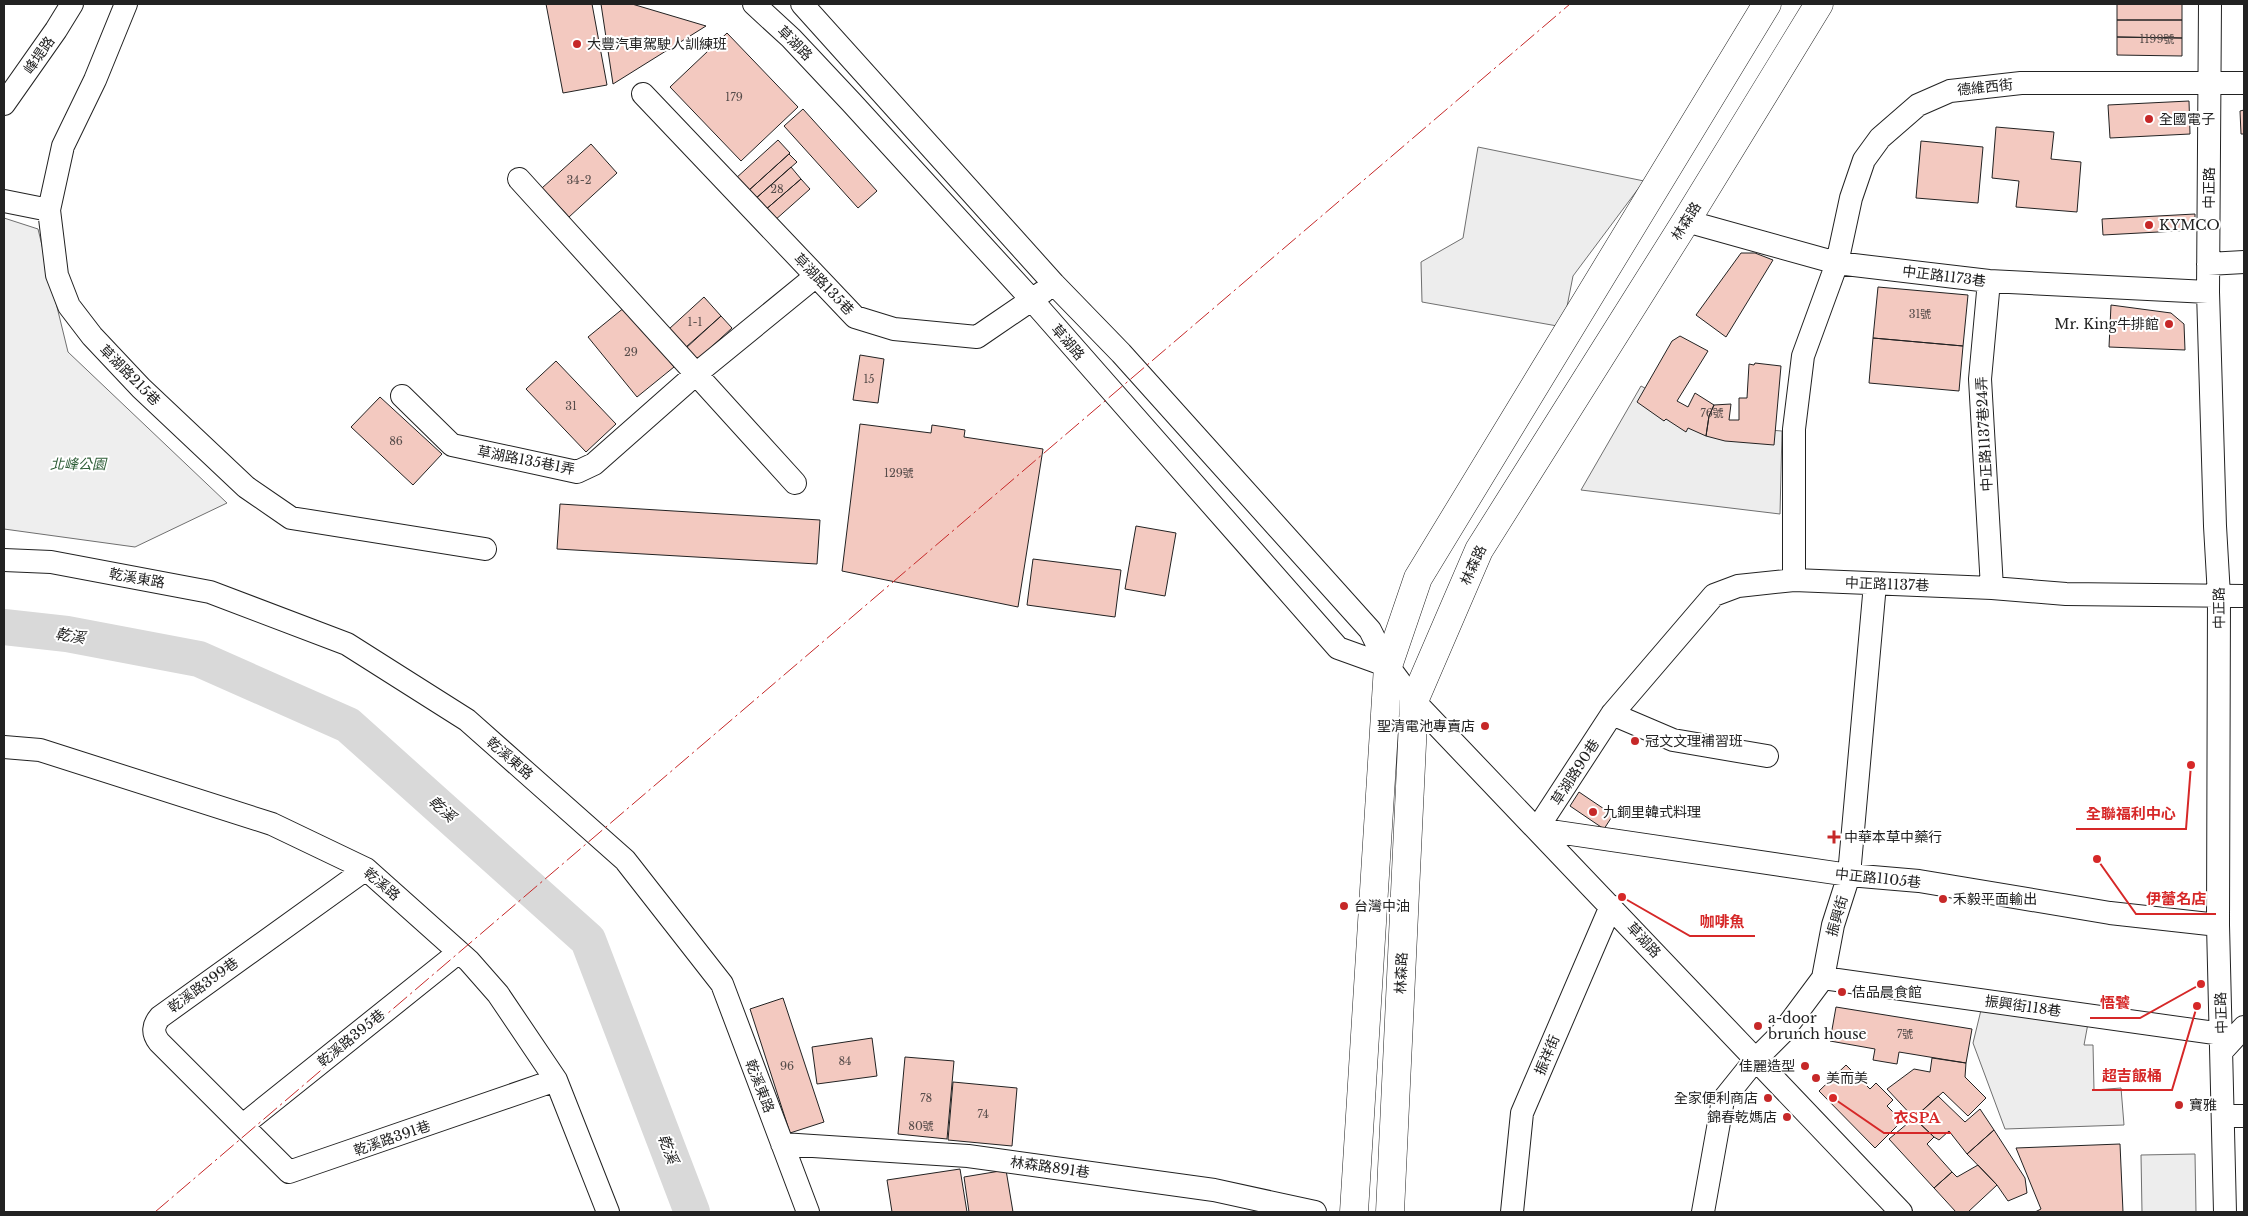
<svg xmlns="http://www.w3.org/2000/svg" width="2248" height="1216" font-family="'Libre Baskerville','Noto Sans TC',serif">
<rect width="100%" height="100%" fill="#fff"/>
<path fill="#eee" stroke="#6f6f6f" d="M4,218L38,229L68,352L227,503L135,547L4,529Z"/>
<path fill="#ededed" stroke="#6f6f6f" d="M1478,147L1644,181L1573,276L1563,327L1422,302L1421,262L1463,238Z
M1641,386L1716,426L1782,431L1780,514L1581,490Z
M1982,1006L2089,1018L2084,1045H2093L2094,1090L2121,1088L2124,1125L2005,1129L1973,1043Z
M2195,1154L2196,1212H2142L2141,1155Z"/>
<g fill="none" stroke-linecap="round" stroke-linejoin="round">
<path stroke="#d9d9d9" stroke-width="36" d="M4,627L67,634L199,659L348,725L588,940L692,1212"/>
</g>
<path fill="#f3c9c0" stroke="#222" d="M546,4H592L607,85L563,93Z
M601,4H632L706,26L613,84Z
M2117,4H2182V20H2117Z
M2117,20H2182V38L2117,37Z
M727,33L798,107L741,161L670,87Z
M2117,37L2182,38V56L2117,55Z
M2189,101L2190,134L2110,138L2108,105Z
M803,109L877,191L858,208L784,126Z
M2244,110V134H2241L2240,111Z
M1996,127L2054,132L2051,159L2081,162L2077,212L2016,207L2019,181L1992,178Z
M778,140L790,153L747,192L735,179Z
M1921,141L1983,147L1978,203L1916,198Z
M591,144L617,173L569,217L542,188Z
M789,154L797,162L754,200L747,192Z
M791,167L801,179L764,211L754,200Z
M801,179L810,189L774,221L764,211Z
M2195,214V230L2103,235L2102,219Z
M1741,253H1755L1773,260L1726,337L1696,315Z
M1878,287L1968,295L1963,346L1873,338Z
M704,297L721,316L686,347L669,329Z
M2111,305L2171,313L2184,324L2185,350L2109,347Z
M625,307L674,367L637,397L588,337Z
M721,316L732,328L697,360L686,348Z
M1680,336L1708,351L1677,401L1688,407L1695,393L1714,405L1709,416L1706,436L1688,428L1686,432L1666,419L1664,421L1637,402L1672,341Z
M1873,338L1963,346L1959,391L1869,383Z
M860,355L884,359L878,403L853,400Z
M556,361L616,424L586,452L526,389Z
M1755,363L1781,366L1774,445L1725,441L1706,436L1709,416L1714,405L1731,404L1729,420H1739V398H1747L1749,364L1754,365Z
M380,397L442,454L413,485L351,427Z
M860,424L931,433L932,425L965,430L964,437L1043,449L1018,607L842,571Z
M560,504L820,520L817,564L557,549Z
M1136,526L1176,533L1165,596L1125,589Z
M1033,559L1121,570L1115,617L1027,605Z
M1579,792L1613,815L1604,829L1570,806Z
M783,998L824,1122L790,1133L750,1009Z
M1836,1007L1972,1029L1966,1063L1899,1052L1897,1064L1873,1060L1875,1049L1830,1041Z
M872,1038L877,1076L817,1084L812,1047Z
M905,1057L954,1061L947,1139L898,1134Z
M1932,1058L1966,1063L1965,1077L1986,1098L1968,1116L1943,1092L1914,1118L1887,1089L1914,1069L1930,1072Z
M1846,1065L1870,1089L1876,1083L1893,1100L1887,1106L1902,1121L1875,1148L1819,1091Z
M953,1082L1017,1088L1012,1146L948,1140Z
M1938,1096L1965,1122L1980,1109L1994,1130L1967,1154L1949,1131L1939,1140L1934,1137L1914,1118Z
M1914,1118L1934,1137L1927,1144L1952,1172L1934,1188L1889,1139Z
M1994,1130L2025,1178L2027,1193L2008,1201L1997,1185L1967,1154Z
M2120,1144L2123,1212H2035L2041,1209L2016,1148Z
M1978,1165L1997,1185L1968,1212H1956L1934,1188L1952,1172L1957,1177Z
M960,1169L967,1212H892L887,1180Z
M1006,1170L1013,1212H969L964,1177Z"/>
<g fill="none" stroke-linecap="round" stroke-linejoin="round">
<g stroke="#222" stroke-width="24">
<path id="minor" d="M126,4L95,80L63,146L49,210L57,275L69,306L92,336L141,388L246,487L291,518L485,549
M754,4L791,38L852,103L1031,299L1338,648L1388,666
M802,4L1054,284L1121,353L1370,630L1388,666L1414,701L1901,1212
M2210,4L2208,292L2215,526L2219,596L2218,925L2225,1212
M643,94L855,317L894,329L977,337L1043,292
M4,104L56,30L72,4
M519,179L795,483
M4,201L49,210
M1686,221L1837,263L1989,281L2208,292
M2208,264L2244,262
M1989,281L1980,379L1992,588
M402,396L452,445L577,472L594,464L696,374L816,276
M4,560L51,562L210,592L347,644L467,720L625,860L722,984L808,1212
M1794,580V429L1803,356L1837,263L1851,198L1864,160L1880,138L1918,105L1950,91L2021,83H2244
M1612,714L1673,740L1767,756
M4,747L40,750L272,824L366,869L469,961L498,994L556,1080L608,1212
M366,869L160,1017C153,1025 152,1033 159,1042L289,1172L556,1080
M2218,925L2110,913L1919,881L1849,875L1537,829L1612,714L1714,595L1738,586L1794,580L1992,588L2066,594L2244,596
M1823,978L2222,1034
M2223,1050L2244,1027
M2223,1116H2244
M243,1125L459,952
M782,1144L968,1156L1214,1190L1315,1212
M1512,1212L1522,1113L1611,906
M1703,1212L1723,1100L1756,1059L1782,1033L1823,978L1833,925L1849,875L1875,584"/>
</g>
<g stroke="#222" stroke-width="29">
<path id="major" d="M1354,1212L1388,666L1418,578L1767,4
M1390,1212L1414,701L1479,550L1686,221L1819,4"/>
</g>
<use href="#minor" stroke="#fff" stroke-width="22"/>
<use href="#major" stroke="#fff" stroke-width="28"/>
<path stroke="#c62828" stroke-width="1" stroke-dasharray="18 4 2.5 4" stroke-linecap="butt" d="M155,1212L1570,4"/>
</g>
<g fill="#c62828" stroke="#fff" stroke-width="2">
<circle cx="577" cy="44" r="5"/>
<circle cx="2149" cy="119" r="5"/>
<circle cx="2149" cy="225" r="5"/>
<circle cx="2169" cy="324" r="5"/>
<circle cx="1485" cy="726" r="5"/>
<circle cx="1635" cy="741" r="5"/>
<circle cx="1593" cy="812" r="5"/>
<path d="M1831.5 829.5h5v5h5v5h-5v5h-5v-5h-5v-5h5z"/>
<circle cx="1943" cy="899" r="5"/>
<circle cx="1344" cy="906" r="5"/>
<circle cx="1842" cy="992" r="5"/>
<circle cx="1758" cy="1026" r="5"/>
<circle cx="1805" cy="1066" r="5"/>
<circle cx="1816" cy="1078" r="5"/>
<circle cx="1768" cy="1098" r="5"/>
<circle cx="2179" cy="1105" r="5"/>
<circle cx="1787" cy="1117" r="5"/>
</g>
<g text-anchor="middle" stroke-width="4" stroke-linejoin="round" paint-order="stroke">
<g font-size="11" fill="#564c4a">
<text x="2157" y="43">1199號</text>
<text x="734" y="101">179</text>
<text x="579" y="184">34-2</text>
<text x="777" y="193">28</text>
<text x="1920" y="318">31號</text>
<text x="695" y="326">1-1</text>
<text x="631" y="356">29</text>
<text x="869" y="383">15</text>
<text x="571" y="410">31</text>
<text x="1712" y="417">76號</text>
<text x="396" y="445">86</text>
<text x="899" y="477">129號</text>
<text x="1905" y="1038">7號</text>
<text x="845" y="1065">84</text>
<text x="787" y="1070">96</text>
<text x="926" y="1102">78</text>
<text x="983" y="1118">74</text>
<text x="921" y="1130">80號</text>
</g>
<g font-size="14" fill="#222" stroke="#fff">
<text transform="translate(795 43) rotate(45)" y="5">草湖路</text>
<text transform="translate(39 55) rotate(-55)" y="5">峰堤路</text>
<text transform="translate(1985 87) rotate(-6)" y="5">德維西街</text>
<text transform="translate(2209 188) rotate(-90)" y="5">中正路</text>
<text transform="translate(1686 221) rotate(-58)" y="5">林森路</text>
<text transform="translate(1944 276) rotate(7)" y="5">中正路1173巷</text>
<text transform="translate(824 284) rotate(46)" y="5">草湖路135巷</text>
<text transform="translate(1068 342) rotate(49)" y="5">草湖路</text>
<text transform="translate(130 375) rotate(45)" y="5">草湖路215巷</text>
<text transform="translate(1984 434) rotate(-93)" y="5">中正路1137巷24弄</text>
<text transform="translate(526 460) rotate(11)" y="5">草湖路135巷1弄</text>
<text transform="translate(1473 565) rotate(-65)" y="5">林森路</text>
<text transform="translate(137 578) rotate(10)" y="5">乾溪東路</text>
<text transform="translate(1887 584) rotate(2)" y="5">中正路1137巷</text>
<text transform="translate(2219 608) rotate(-91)" y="5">中正路</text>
<text transform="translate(510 758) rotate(41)" y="5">乾溪東路</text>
<text transform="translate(1575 772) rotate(-57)" y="5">草湖路90巷</text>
<text transform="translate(1878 878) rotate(6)" y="5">中正路1105巷</text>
<text transform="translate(382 884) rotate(40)" y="5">乾溪路</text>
<text transform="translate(1837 916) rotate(-74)" y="5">振興街</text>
<text transform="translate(1644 940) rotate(47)" y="5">草湖路</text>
<text transform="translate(1401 973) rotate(-87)" y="5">林森路</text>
<text transform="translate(203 985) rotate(-36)" y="5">乾溪路399巷</text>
<text transform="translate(2023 1006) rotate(8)" y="5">振興街118巷</text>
<text transform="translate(2221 1013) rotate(-92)" y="5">中正路</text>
<text transform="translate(351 1038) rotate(-39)" y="5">乾溪路395巷</text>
<text transform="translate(1547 1055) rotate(-67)" y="5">振祥街</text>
<text transform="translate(760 1086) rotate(69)" y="5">乾溪東路</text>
<text transform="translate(392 1138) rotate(-19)" y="5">乾溪路391巷</text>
<text transform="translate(1050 1167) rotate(8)" y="5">林森路891巷</text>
</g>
<g font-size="14" fill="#222" stroke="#fff" text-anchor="start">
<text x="587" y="49">大豐汽車駕駛人訓練班</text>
<text x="2159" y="124">全國電子</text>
<text x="2159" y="230">KYMCO</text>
<text x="2159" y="329" text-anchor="end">Mr. King牛排館</text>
<text x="1475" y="731" text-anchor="end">聖清電池專賣店</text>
<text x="1645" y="746">冠文文理補習班</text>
<text x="1603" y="817">九銅里韓式料理</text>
<text x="1844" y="842">中華本草中藥行</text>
<text x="1953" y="904">禾毅平面輸出</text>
<text x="1354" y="911">台灣中油</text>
<text x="1852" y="997">佶品晨食館</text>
<text x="1768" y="1023">a-door<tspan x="1768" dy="16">brunch house</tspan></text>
<text x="1795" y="1071" text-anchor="end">佳麗造型</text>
<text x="1826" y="1083">美而美</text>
<text x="1758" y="1103" text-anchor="end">全家便利商店</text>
<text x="2189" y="1110">寶雅</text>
<text x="1777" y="1122" text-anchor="end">錦春乾媽店</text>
</g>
<g font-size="14" font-style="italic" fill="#2f5e38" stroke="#fff">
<text x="78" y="469">北峰公園</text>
</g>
<g font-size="15" font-style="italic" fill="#222" stroke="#fff">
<text transform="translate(70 636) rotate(9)" y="5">乾溪</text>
<text transform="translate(442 809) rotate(42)" y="5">乾溪</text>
<text transform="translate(668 1149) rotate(69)" y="5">乾溪</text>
</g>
</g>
<path fill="none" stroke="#d62828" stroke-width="2" d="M2191 765L2186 829H2076M2097 859L2136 914H2216M1622 897L1690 936H1755M2201 984L2140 1018H2090M2197 1006L2172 1090H2092M1833 1098L1884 1133H1951"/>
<g fill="#d62828" stroke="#fff" stroke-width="2">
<circle cx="2191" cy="765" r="5"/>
<circle cx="2097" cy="859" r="5"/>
<circle cx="1622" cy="897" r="5"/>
<circle cx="2201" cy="984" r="5"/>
<circle cx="2197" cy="1006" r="5"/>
<circle cx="1833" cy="1098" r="5"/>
</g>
<g font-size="15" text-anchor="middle" font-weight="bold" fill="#d62828" stroke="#fff" stroke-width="4" stroke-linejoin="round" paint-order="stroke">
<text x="2131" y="819">全聯福利中心</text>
<text x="2176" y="904">伊蕾名店</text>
<text x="1722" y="927">咖啡魚</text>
<text x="2115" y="1008">悟饕</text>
<text x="2132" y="1081">超吉飯桶</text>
<text x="1917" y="1123">衣SPA</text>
</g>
<rect width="2248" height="1216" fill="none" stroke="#222222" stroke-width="10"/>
</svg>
